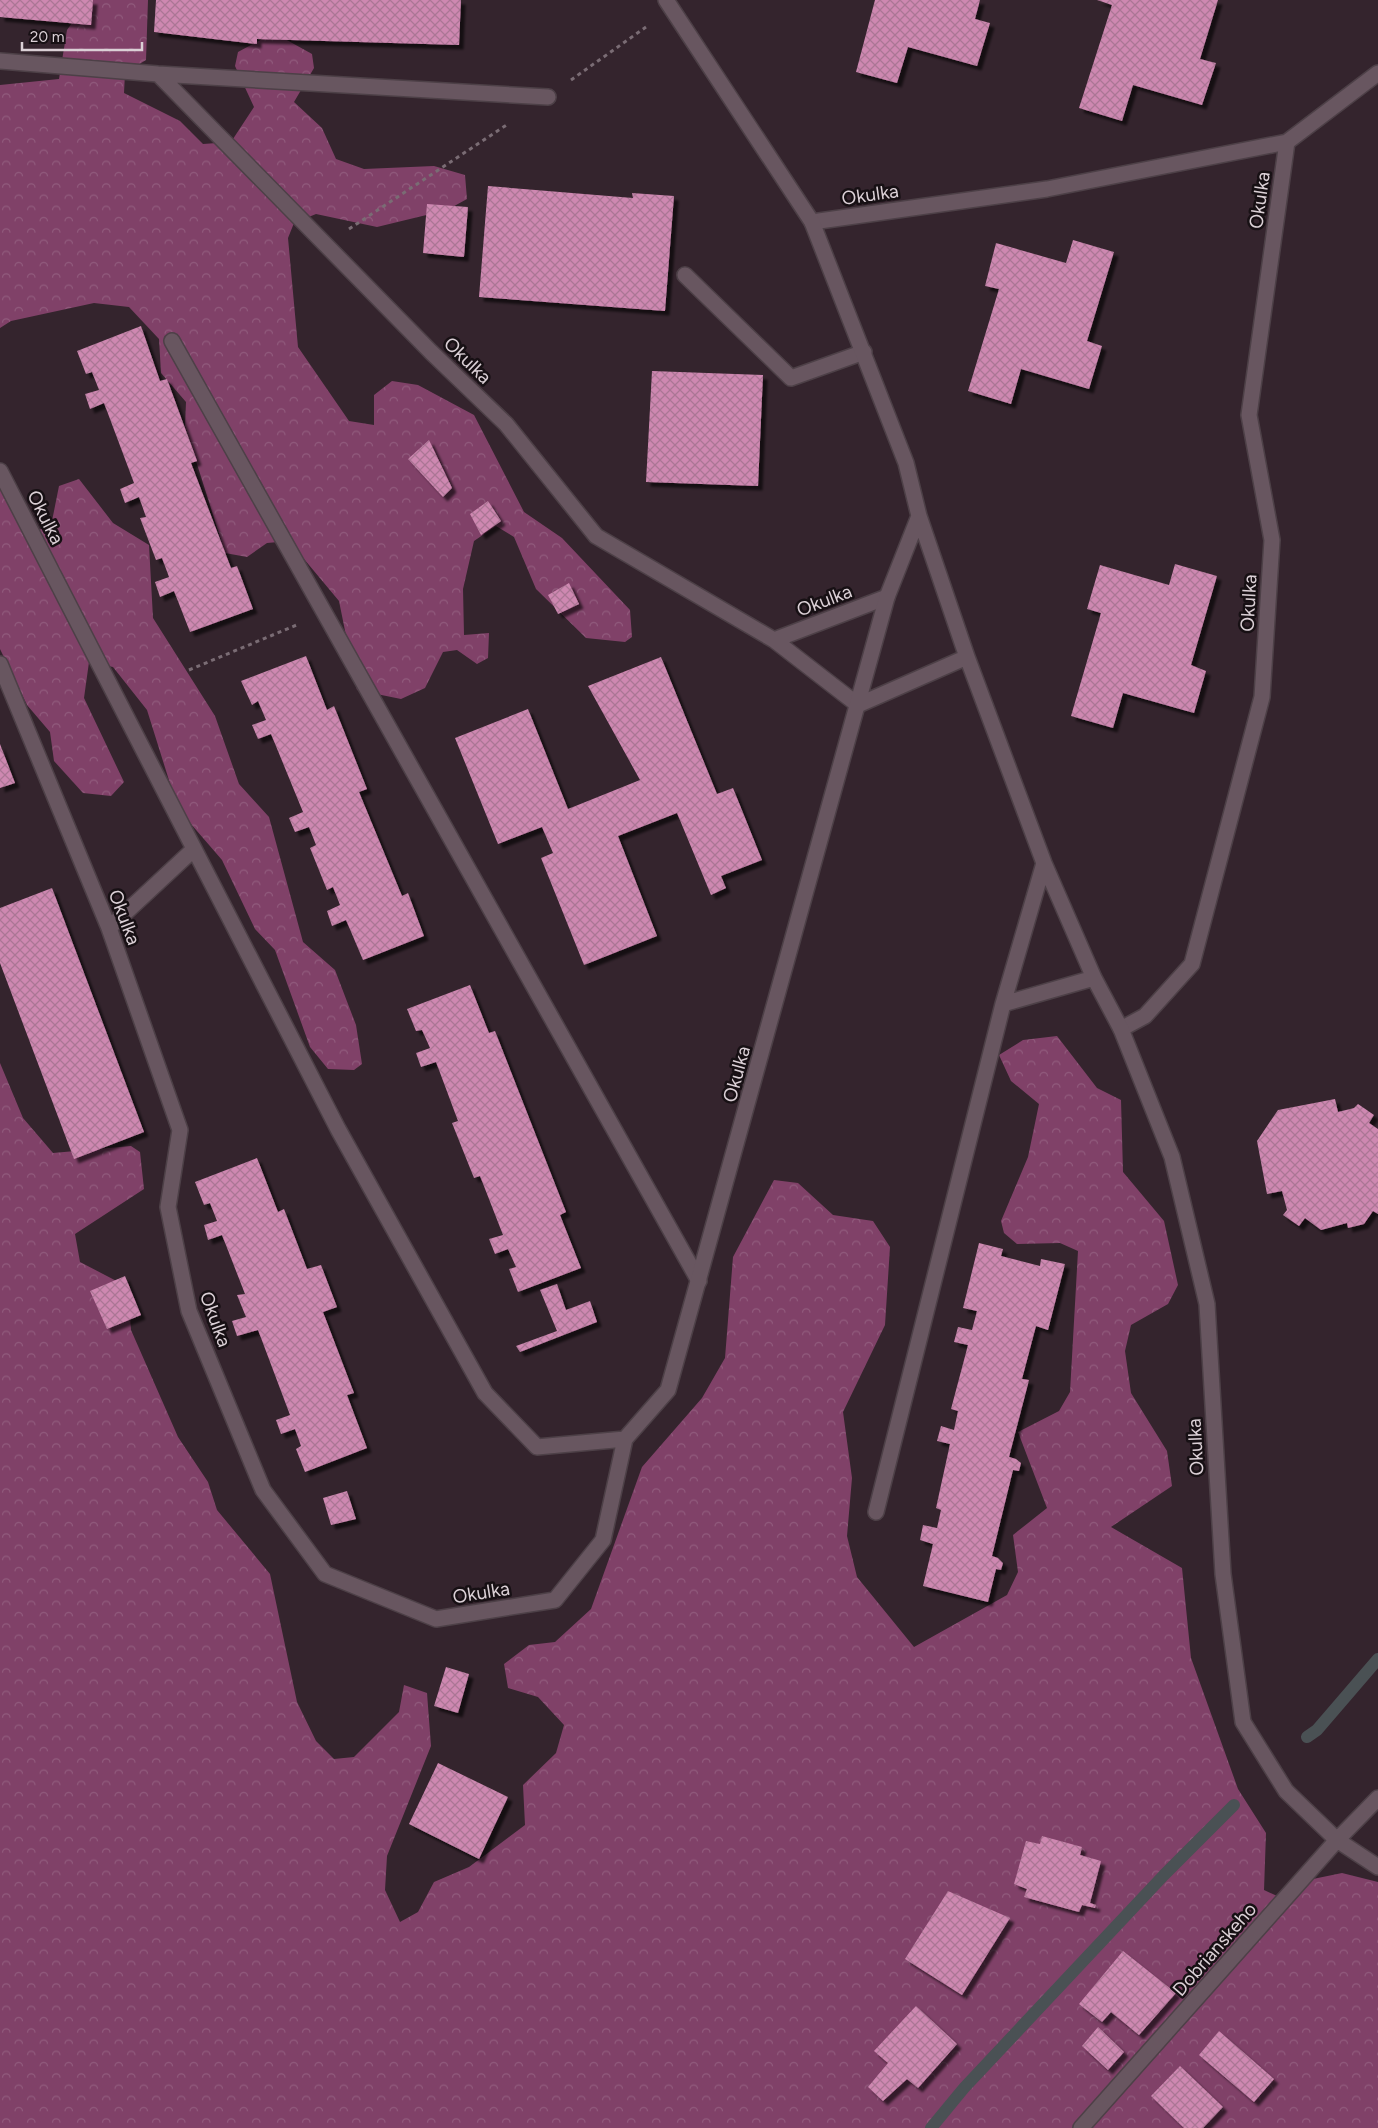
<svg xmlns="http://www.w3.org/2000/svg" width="1378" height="2128" font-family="Figtree,sans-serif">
<defs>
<pattern id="forest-crowns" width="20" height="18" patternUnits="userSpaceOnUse" patternTransform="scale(1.25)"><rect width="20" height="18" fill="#804168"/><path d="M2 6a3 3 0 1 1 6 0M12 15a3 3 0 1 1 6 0" fill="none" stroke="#915b7d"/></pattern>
<pattern id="building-cross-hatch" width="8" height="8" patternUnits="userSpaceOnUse" patternTransform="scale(1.25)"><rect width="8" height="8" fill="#ce88b1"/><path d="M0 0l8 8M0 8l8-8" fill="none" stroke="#ab7695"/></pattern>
<filter id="shadow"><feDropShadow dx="4.5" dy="4.5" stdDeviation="1" flood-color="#0009"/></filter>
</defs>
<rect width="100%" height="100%" fill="#34242d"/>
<path fill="url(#forest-crowns)" d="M88,0H148L146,60L125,73L124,93L180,121L203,144L231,142L254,107L235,66L238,52L266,37L285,39L312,54L314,68L294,102L322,128L336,159L364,169L434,166L465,175L467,199L447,210L377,227L316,214L294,223L288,238L298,347L349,421L374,425V395L392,381L418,385L474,415L524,512L562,538L630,610L632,637L625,642L586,638L536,589L514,537L496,526L474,541L463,589L464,635L489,633L488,658L477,664L457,650L443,652L425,688L401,699L357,690L339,601L289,541L267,543L247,557L225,553L185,426L186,402L161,373L159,339L129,307L94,303L11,321L0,328V85L59,79L67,30Z
M0,475L38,530L51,526L59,486L79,479L113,523L149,545L153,618L215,716L239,784L269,817L303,942L335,970L356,1025L362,1064L354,1070L328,1069L310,1047L275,950L255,929L222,860L178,809L147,710L113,667L89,662L84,698L124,782L111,796L83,793L54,761L50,732L27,705L0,649Z
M1057,1036L1097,1088L1121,1100L1123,1172L1164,1221L1178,1285L1168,1304L1131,1325L1125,1351L1131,1393L1167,1451L1172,1486L1111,1527L1182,1568L1191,1658L1238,1789L1266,1833L1264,1890L1286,1900L1313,1879L1342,1873L1378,1882V2128H0V1063L23,1118L53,1153L131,1146L140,1152L144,1189L75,1234L80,1262L128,1287L131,1330L178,1437L208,1482L217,1510L270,1574L297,1702L316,1741L334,1759L354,1757L399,1712L404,1685L427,1693L431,1746L387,1856L385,1890L400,1922L418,1912L434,1882L469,1867L525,1825L523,1785L556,1753L564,1725L538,1697L508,1688L504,1664L529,1645L555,1642L591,1609L642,1467L702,1398L725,1358L733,1257L774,1180L798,1183L833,1215L873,1221L890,1247L885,1325L843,1412L852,1478L847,1536L857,1577L914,1647L1007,1595L1018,1572L1013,1535L1047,1508L1018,1432L1059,1411L1070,1392L1078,1251L1060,1243L1017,1244L1004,1233L1001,1221L1028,1157L1039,1104L1011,1081L999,1055L1023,1040Z"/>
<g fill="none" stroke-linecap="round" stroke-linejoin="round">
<path stroke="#4a5154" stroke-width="12" d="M1307,1737L1317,1730L1378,1659
M931,2128L964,2088L1164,1875L1234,1805"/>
</g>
<path fill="url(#building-cross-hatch)" filter="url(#shadow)" d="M0,0H93L91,25L0,17Z
M156,0H461L459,45L257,39V44L154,32Z
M875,0H980L975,19L990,23L977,66L908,47L897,83L856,72Z
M1097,0H1218L1200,59L1216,63L1202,105L1133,85L1122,121L1079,108L1112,5Z
M488,186L633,198L632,193L674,196L665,311L479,297Z
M427,204L468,207L464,257L423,253Z
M1073,240L1114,252L1087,341L1102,346L1089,389L1021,369L1011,404L968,391L999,289L985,286L996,243L1066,263Z
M141,326L160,381L167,379L197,461L191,463L231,568L237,566L253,609L190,632L174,591L160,597L155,582L169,577L162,558L156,560L140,518L146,517L139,497L125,503L120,489L134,483L104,403L90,409L85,394L99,390L92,372L86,374L77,351Z
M652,371L763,375L758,486L646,482Z
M429,440L452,488L443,497L408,459Z
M488,501L501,521L481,535L470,514Z
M1175,564L1217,576L1191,665L1206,671L1194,713L1123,693L1113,728L1071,716L1101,613L1087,609L1100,565L1169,585Z
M569,583L579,604L558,614L548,595Z
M306,656L327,710L334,706L367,789L359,792L402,896L408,893L424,936L363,960L346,920L332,926L327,911L340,905L333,887L327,890L310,848L316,845L309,827L295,832L289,818L303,812L271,734L258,739L252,725L266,720L258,701L252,705L241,681Z
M661,657L717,794L733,788L762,860L721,876L726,888L711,895L677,813L618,836L657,936L584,965L541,858L553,853L542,827L498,844L455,738L528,709L568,809L640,780L588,686Z
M0,744L15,783L0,788Z
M52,888L144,1132L74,1159L0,963V908Z
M470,985L489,1033L495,1031L566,1212L560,1215L581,1268L518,1292L509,1269L516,1267L508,1249L495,1254L489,1239L503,1235L480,1176L474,1178L452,1123L458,1121L436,1062L421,1067L416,1053L430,1048L422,1030L416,1031L407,1009Z
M1335,1099L1338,1112L1354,1108L1358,1104L1374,1115L1369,1123L1378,1129V1214L1373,1211L1364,1224L1348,1228L1347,1223L1321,1230L1305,1218L1299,1226L1283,1215L1287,1210L1282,1191L1267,1194L1257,1141L1278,1110Z
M257,1158L278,1212L284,1209L307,1269L321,1265L337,1307L323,1312L354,1393L347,1395L367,1448L305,1472L296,1449L301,1446L295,1429L281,1434L276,1420L290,1415L258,1330L237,1336L232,1321L246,1317L237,1295L245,1294L222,1235L208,1240L204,1225L217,1221L210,1203L204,1205L195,1182Z
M979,1243L1003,1249L1001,1256L1040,1266L1041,1259L1065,1264L1048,1330L1036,1326L1022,1379L1029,1380L1009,1457L1016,1459L1021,1463L1019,1471L1013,1470L992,1556L998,1558L1003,1563L1001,1570L996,1569L988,1602L923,1586L933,1544L920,1540L923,1525L937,1528L941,1510L936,1508L950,1444L937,1441L941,1426L954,1430L958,1411L951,1409L968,1345L954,1342L958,1327L972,1330L977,1311L963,1308Z
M125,1276L141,1315L107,1329L90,1291Z
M557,1284L566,1310L590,1301L597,1322L520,1352L516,1346L557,1331L540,1290Z
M347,1491L356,1519L331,1525L323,1498Z
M446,1667L469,1674L458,1713L434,1706Z
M438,1763L508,1797L479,1859L409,1824Z
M1042,1836L1082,1847L1080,1855L1101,1861L1090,1903L1096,1905L1095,1908L1082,1905L1079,1912L1024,1897L1027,1889L1014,1884L1026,1841L1040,1844Z
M948,1891L1010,1918L962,1995L905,1959Z
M1123,1951L1176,1993L1139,2035L1111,2012L1102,2022L1079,2004Z
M916,2006L957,2044L918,2088L907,2079L883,2101L868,2087L888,2063L874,2051Z
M1098,2027L1124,2052L1108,2070L1082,2046Z
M1219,2031L1274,2079L1254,2102L1199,2055Z
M1180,2066L1223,2107L1203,2128H1184L1151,2096Z"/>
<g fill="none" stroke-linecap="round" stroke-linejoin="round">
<g stroke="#4d4047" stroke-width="18">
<path id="lane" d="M0,61L158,74L548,97
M158,74L431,352L506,424L596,536L774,640L858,705
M812,222L1047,189L1287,142
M685,275L791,378L864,352
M172,341L699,1281
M774,640L887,597
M1121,1029L1145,1016L1192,964L1262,697L1272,540L1249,415L1287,142L1378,73"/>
</g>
<g stroke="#4d4047" stroke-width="18">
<path id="street" d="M666,0L812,222L906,463L919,516L967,657L1044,863L1094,978L1121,1029L1172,1157L1207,1304L1223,1574L1243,1722L1286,1791L1337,1840L1378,1867
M0,471L338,1129L485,1393L537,1447L625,1439
M0,664L109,928L180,1130L168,1207L189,1311L263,1490L325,1574L436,1619L555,1600L603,1540L625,1439L668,1390L887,597L919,516
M858,705L967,657
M109,928L194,849
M1003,1004L1094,978
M876,1512L1003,1004L1044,863
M1081,2128L1337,1840L1378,1798"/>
</g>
<path stroke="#7a6c74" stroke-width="3" stroke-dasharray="4 4" stroke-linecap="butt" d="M571,80L646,27
M349,229L508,124
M189,670L299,624"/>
<use href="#lane" stroke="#685660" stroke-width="15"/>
<use href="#street" stroke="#685660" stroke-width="15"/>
</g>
<g text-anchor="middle" stroke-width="5" stroke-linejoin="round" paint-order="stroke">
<g font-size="19" fill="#dbd0d6" stroke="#171014">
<text transform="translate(870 194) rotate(-8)" y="7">Okulka</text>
<text transform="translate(1259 200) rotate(-82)" y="7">Okulka</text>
<text transform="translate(468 360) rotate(44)" y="7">Okulka</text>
<text transform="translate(46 517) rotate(63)" y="7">Okulka</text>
<text transform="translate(824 600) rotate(-21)" y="7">Okulka</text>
<text transform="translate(1248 603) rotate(-87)" y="7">Okulka</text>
<text transform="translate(125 917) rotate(69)" y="7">Okulka</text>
<text transform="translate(736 1074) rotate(-75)" y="7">Okulka</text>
<text transform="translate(216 1319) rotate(70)" y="7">Okulka</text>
<text transform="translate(1195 1447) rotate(-93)" y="7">Okulka</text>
<text transform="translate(481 1592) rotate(-9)" y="7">Okulka</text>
<text transform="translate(1214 1949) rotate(-49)" y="7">Dobrianskeho</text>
</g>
</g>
<path d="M22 42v8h120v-8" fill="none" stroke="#dbd0d6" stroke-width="2.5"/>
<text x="30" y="42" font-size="15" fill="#dbd0d6" stroke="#171014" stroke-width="4" paint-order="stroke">20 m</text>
</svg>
